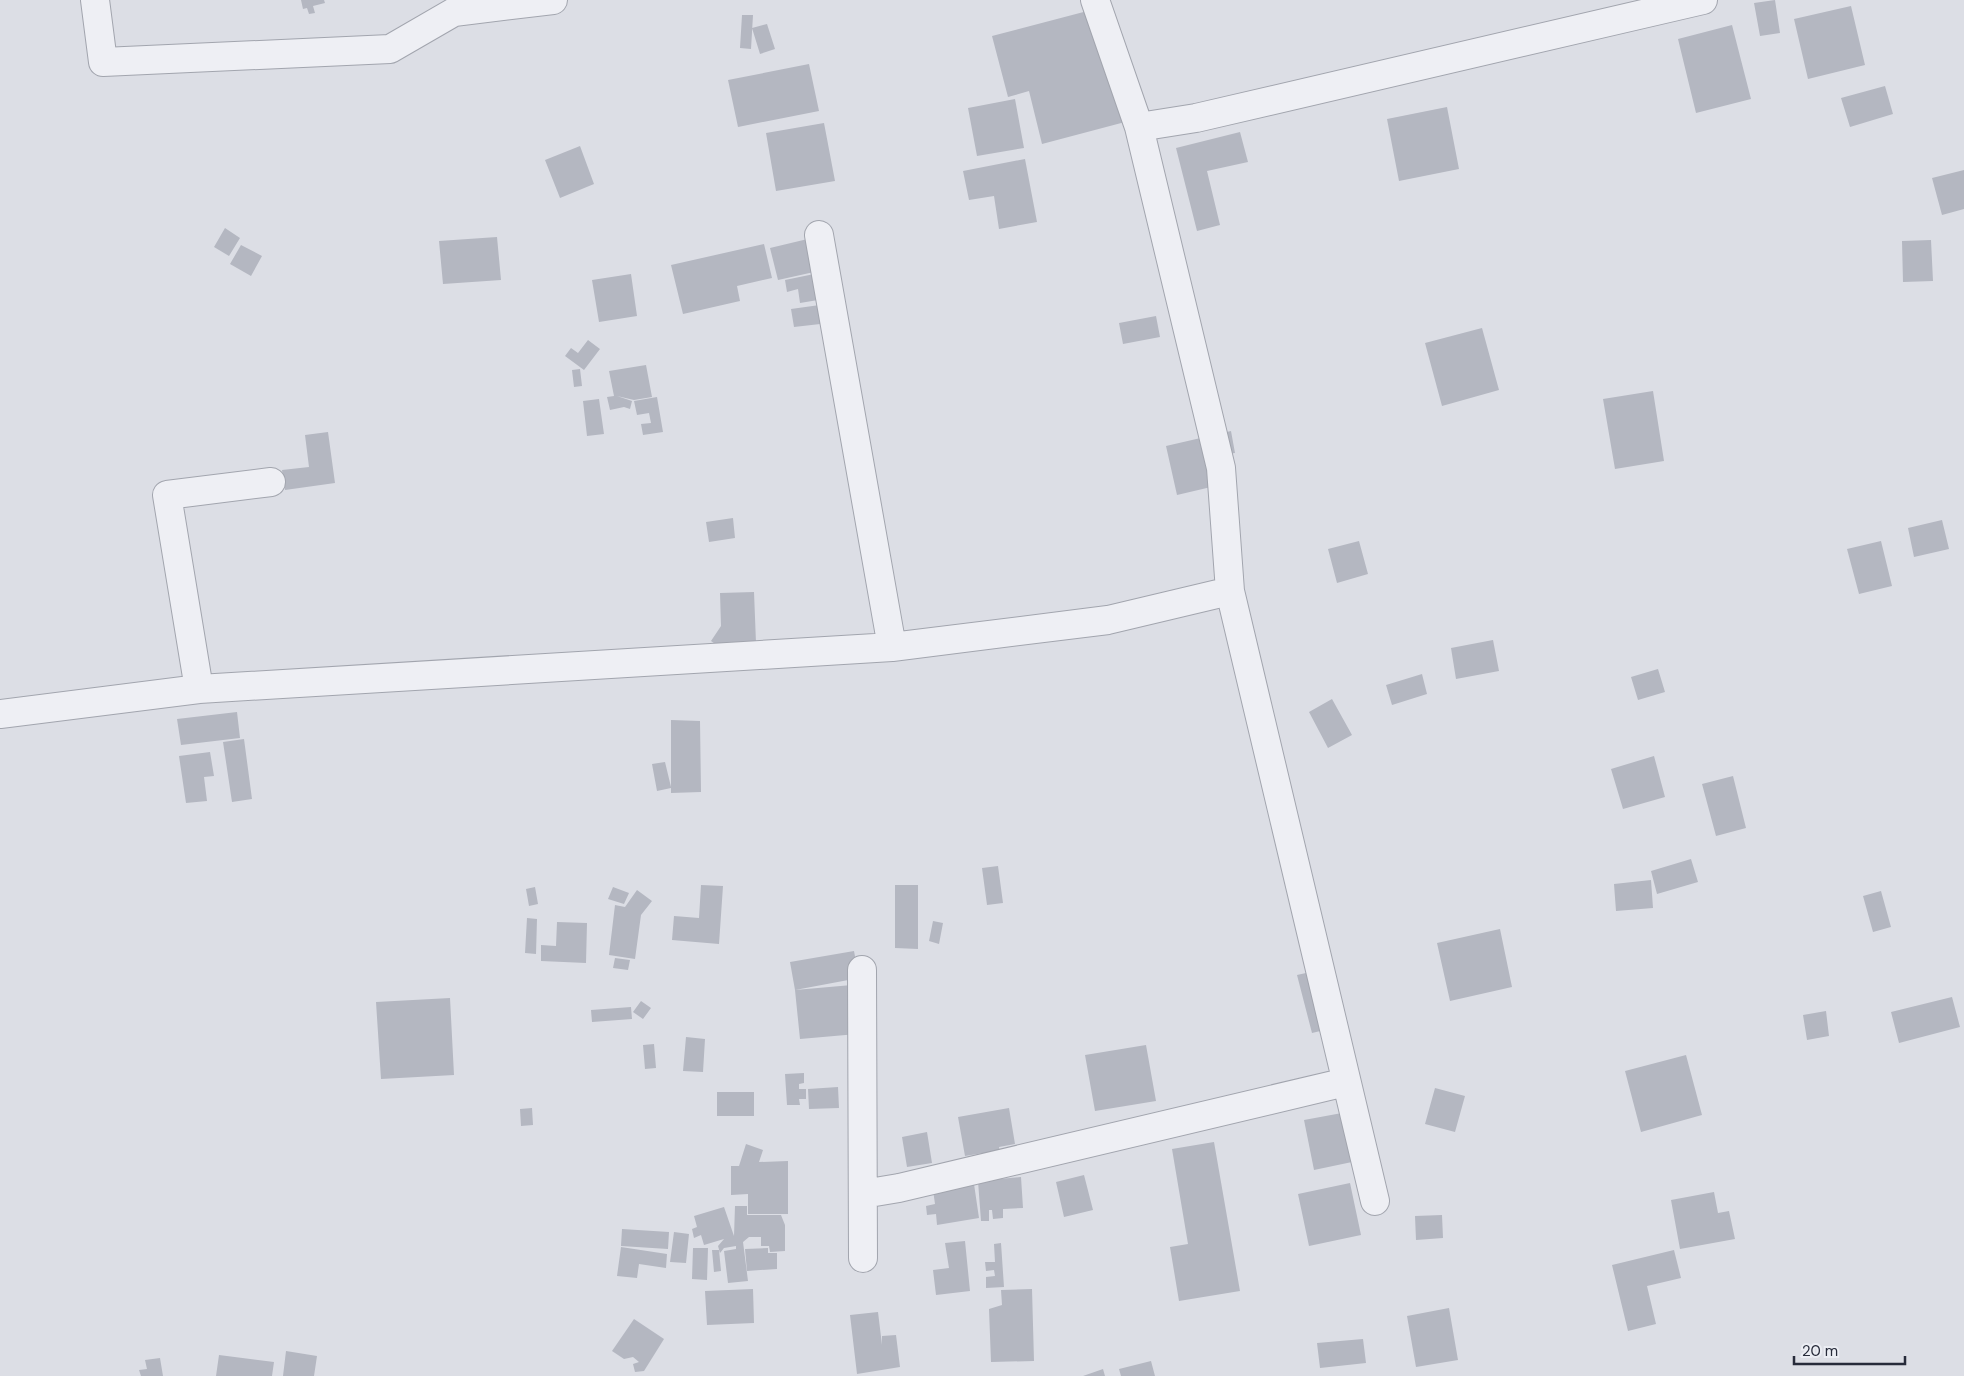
<svg xmlns="http://www.w3.org/2000/svg" width="1964" height="1376" font-family="'DM Sans',sans-serif">
<rect width="100%" height="100%" fill="#dcdee5"/>
<path fill="#b4b7c1" d="M301,0H324L325,3L313,6L315,13L309,14L307,8L303,9Z
M1775,0L1780,33L1760,36L1754,3Z
M1851,6L1865,65L1808,79L1794,19Z
M1095,9L1125,122L1042,144L1029,91L1008,97L992,36Z
M742,15H753L751,49L740,48Z
M767,24L775,49L760,54L752,28Z
M1732,25L1751,99L1696,113L1678,39Z
M809,64L819,111L738,127L728,80Z
M1885,86L1893,114L1850,127L1841,98Z
M1015,99L1024,148L977,156L968,108Z
M1447,107L1459,169L1399,181L1387,119Z
M824,123L835,181L776,191L766,133Z
M1240,132L1248,162L1207,171L1220,225L1197,231L1176,148Z
M580,146L594,184L560,198L545,160Z
M1025,159L1037,222L999,229L994,196L969,200L963,171Z
M1964,170V209L1942,215L1932,178Z
M225,228L240,238L229,256L214,247Z
M497,237L501,280L443,284L439,241Z
M816,237L823,270L778,280L770,248Z
M1931,240L1933,281L1903,282L1902,241Z
M764,244L772,278L737,286L740,301L683,314L671,265Z
M241,245L262,256L251,276L230,264Z
M819,273L824,299L800,303L798,289L787,292L785,280Z
M631,274L637,316L599,322L592,280Z
M827,304L829,323L794,327L791,309Z
M1156,316L1160,337L1123,344L1119,323Z
M1482,328L1499,390L1442,406L1425,343Z
M588,340L600,349L584,370L565,356L571,348L578,353Z
M646,365L652,397L634,400L617,396L632,401L630,409L624,407L610,410L607,397L614,396L609,371Z
M580,369L582,386L574,387L572,370Z
M1653,391L1664,461L1615,469L1603,399Z
M657,397L663,432L643,435L641,424L651,423L649,413L637,415L634,401Z
M599,399L604,434L587,436L583,401Z
M1231,431L1235,453L1222,455L1228,483L1177,495L1166,446Z
M328,432L335,483L285,490L282,470L309,467L305,435Z
M733,518L735,538L709,542L706,522Z
M1942,520L1949,549L1914,557L1908,528Z
M1359,541L1368,574L1337,583L1328,549Z
M1881,541L1892,586L1859,594L1847,549Z
M754,592L756,643L731,655L711,641L721,626L720,593Z
M1493,640L1499,671L1456,679L1451,648Z
M1658,669L1665,692L1638,700L1631,677Z
M1422,674L1427,694L1392,705L1386,685Z
M1332,699L1352,735L1328,748L1309,712Z
M237,712L240,738L181,745L177,719Z
M671,720L700,721L701,792L671,793V788L657,791L652,764L665,762L671,787Z
M244,739L252,799L232,802L223,742Z
M210,752L214,776L204,777L207,801L186,803L179,756Z
M1654,756L1665,797L1623,809L1611,769Z
M1733,776L1746,828L1716,836L1702,784Z
M1691,859L1698,882L1657,894L1651,871Z
M998,866L1003,903L987,905L982,868Z
M1651,880L1653,908L1616,911L1614,884Z
M701,885L723,886L719,944L672,940L674,916L699,918Z
M895,885H918V949L895,948Z
M535,887L538,904L529,906L526,889Z
M613,887L629,893L624,904L608,899Z
M637,890L652,901L641,915L635,959L609,955L615,905L625,907Z
M1881,891L1891,927L1873,932L1863,896Z
M527,918L537,919L536,954L525,953Z
M933,921L943,923L939,944L929,941Z
M557,922L587,923L586,963L541,961V945L556,946Z
M1500,929L1512,987L1450,1001L1437,943Z
M854,951L859,978L795,990L790,962Z
M615,958L630,960L628,970L613,968Z
M1324,969L1337,1027L1312,1033L1297,975Z
M852,985L857,1034L800,1039L795,990Z
M1952,997L1960,1027L1899,1043L1891,1012Z
M450,998L454,1075L381,1079L376,1002Z
M641,1001L651,1008L643,1019L633,1012Z
M631,1007L632,1019L592,1022L591,1010Z
M1826,1011L1829,1036L1807,1040L1803,1015Z
M686,1037L705,1039L703,1072L683,1071Z
M654,1044L656,1068L645,1069L643,1045Z
M1146,1045L1156,1101L1095,1111L1085,1055Z
M1686,1055L1702,1115L1641,1132L1625,1071Z
M804,1073V1083L799,1084V1089H806V1099H799L800,1105H787L785,1074Z
M838,1087L839,1108L809,1109L808,1089Z
M1435,1088L1465,1096L1455,1132L1425,1124Z
M717,1092H754V1116H717Z
M532,1108L533,1125L521,1126L520,1109Z
M1009,1108L1015,1144L999,1147L1000,1156L985,1159L983,1153L965,1156L958,1117Z
M1342,1113L1352,1162L1314,1170L1304,1120Z
M927,1132L932,1163L907,1167L902,1137Z
M1214,1142L1240,1291L1179,1301L1170,1247L1188,1244L1172,1149Z
M746,1144L763,1150L759,1162L788,1161V1214H748V1194L731,1195V1166H739Z
M1084,1175L1093,1210L1064,1217L1056,1182Z
M1021,1177L1023,1208L1003,1209V1218L993,1219L992,1210H989V1221H981L978,1181Z
M1350,1183L1361,1235L1309,1246L1298,1194Z
M974,1184L979,1218L937,1225L936,1214L927,1215L926,1206L935,1204L933,1190Z
M1714,1192L1718,1213L1729,1211L1735,1239L1680,1249L1671,1200Z
M735,1206H747V1215H781L785,1225V1251L770,1252L769,1246H761V1237H749L743,1242L748,1281L728,1283L724,1251L736,1249V1246L724,1248L720,1253L718,1246L724,1239L704,1245L701,1235L694,1238L692,1229L697,1227L694,1216L724,1207L734,1236Z
M1442,1215L1443,1238L1416,1240L1415,1216Z
M622,1229L669,1232L668,1249L621,1246Z
M674,1232L689,1234L686,1263L670,1262Z
M965,1241L970,1291L936,1295L933,1270L949,1268L945,1243Z
M1001,1243L1004,1287L986,1288V1277L995,1276L994,1270L986,1271L985,1262H995L994,1244Z
M621,1247L667,1254L666,1268L639,1264L637,1278L617,1276Z
M693,1248H708L707,1280L692,1279Z
M768,1248V1253H777V1269L747,1271L745,1249Z
M712,1250H719L721,1271L714,1272Z
M1674,1250L1681,1278L1647,1286L1656,1324L1628,1331L1612,1265Z
M753,1289L754,1323L707,1325L705,1291Z
M1032,1289L1034,1361L991,1362L989,1309L1002,1305L1001,1290Z
M1449,1308L1458,1360L1416,1367L1407,1316Z
M878,1312L882,1345V1336L896,1335L900,1367L857,1374L850,1315Z
M634,1319L664,1339L644,1371L635,1372L633,1364L639,1362L633,1357L624,1359L612,1351Z
M1363,1339L1366,1363L1320,1368L1317,1343Z
M286,1351L317,1356L314,1376H283Z
M219,1355L274,1362L272,1376H216Z
M160,1358L163,1376H141L139,1370L147,1369L145,1360Z
M1151,1361L1155,1376H1121L1119,1369Z
M1103,1369L1105,1376H1083Z"/>
<g fill="none" stroke-linecap="round" stroke-linejoin="round">
<g stroke="#a2a5ae" stroke-width="30">
<path id="minor" d="M95,0L103,62L390,49L454,12L553,0
M1095,0L1139,127
M819,235L892,647
M1230,591L1375,1201
M199,689L167,495L271,482
M0,714L199,689L892,647L1108,620L1230,591L1221,468L1139,127L1196,118L1703,0
M862,970L863,1258
M863,1194L899,1188L1346,1082"/>
</g>
<use href="#minor" stroke="#eeeff4" stroke-width="28"/>
</g>
<path d="M1794 1356v8h111v-8" fill="none" stroke="#272b3a" stroke-width="2.5"/>
<text x="1802" y="1356" font-size="15" fill="#272b3a" stroke="#ebedf3" stroke-width="4" paint-order="stroke">20 m</text>
</svg>
